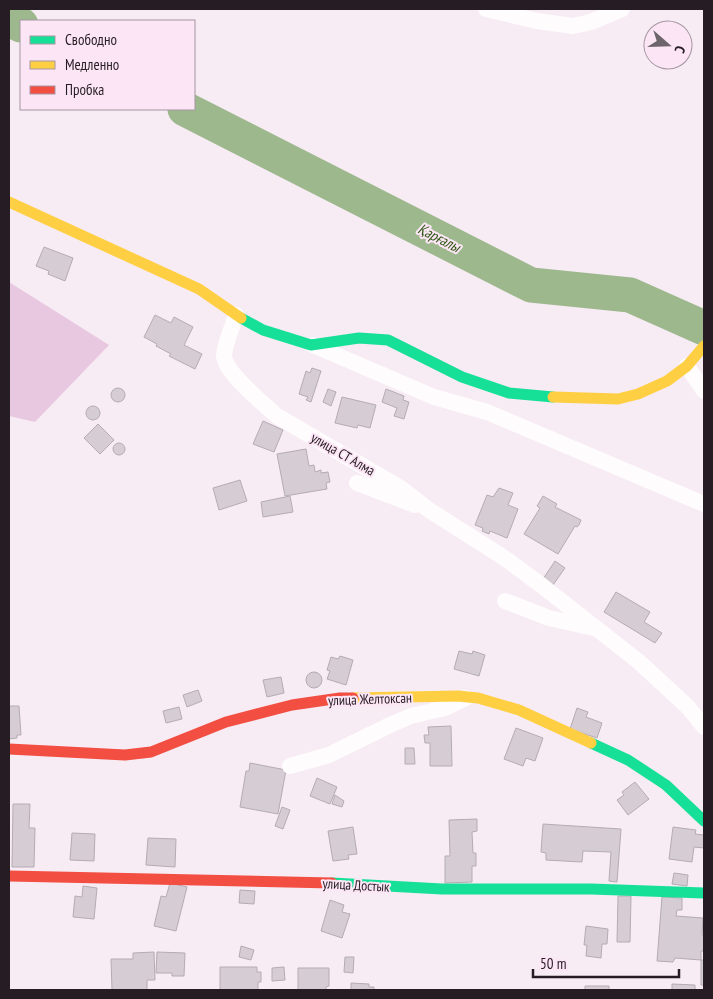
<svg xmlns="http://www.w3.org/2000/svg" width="713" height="999" font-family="'PT Sans Narrow',sans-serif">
<rect width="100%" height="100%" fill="#f7ebf4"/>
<path fill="#e8c8e0" d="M9,282L109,345L35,422L9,416Z"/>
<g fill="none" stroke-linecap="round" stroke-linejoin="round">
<path stroke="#9db88d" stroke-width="35" d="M9,19L21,25
M185,109L531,285L630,295L704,328"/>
</g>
<path fill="#d6cdd4" stroke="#b5acb3" d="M44,247L73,258L65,281L48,274L49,271L36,266Z
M155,315L171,323L174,317L193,327L184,345L202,354L195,369L169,356L171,354L156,346L157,344L144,337Z
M312,368L321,371L311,402L306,400L308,397L299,394L306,371L310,373Z
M111 395a7 7 0 1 1 14 0a7 7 0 1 1-14 0Z
M328,389L336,392L331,406L323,402Z
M386,389L404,396L403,400L409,402L404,419L394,416L397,408L382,402Z
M342,397L376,405L370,428L358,425L357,428L335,423Z
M86 413a7 7 0 1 1 14 0a7 7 0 1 1-14 0Z
M263,421L283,430L274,452L253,444Z
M98,424L114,440L100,454L84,438Z
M113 449a6 6 0 1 1 12 0a6 6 0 1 1-12 0Z
M306,449L309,466L314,465L315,472L321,470V473L328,472L330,482L326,483L327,489L285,496L277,454Z
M240,480L247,501L219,510L213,488Z
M499,488L513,493L508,505L518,509L507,538L490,531L489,534L482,531L483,528L475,525L487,495L493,497Z
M290,496L293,512L263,517L261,502Z
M543,496L557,504L555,507L581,520L579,525L577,527L575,526L558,554L524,534L540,508L537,506Z
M555,561L565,568L553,585L543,579Z
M616,592L650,612L644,622L662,633L655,643L604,612Z
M459,651L472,654L473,651L485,655L479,676L454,669Z
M340,656L353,660L346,685L327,679L330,671L327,670L331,657L338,659Z
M306 680a8 8 0 1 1 16 0a8 8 0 1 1-16 0Z
M281,677L284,693L267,697L263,680Z
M198,690L202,701L187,707L183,695Z
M9,706H19L21,735H17V738L9,739Z
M179,707L182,719L166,723L163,711Z
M577,708L588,712L586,717L602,723L597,738L570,729Z
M451,726L452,766H430V743H425L424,735H429L428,727Z
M516,728L543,738L535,761L526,758L523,766L504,759Z
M405,748H414L415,764H405Z
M250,763L286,770L278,814L240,807L246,771H249Z
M317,778L337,787L330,804L310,796Z
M635,782L649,799L628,815L617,800L624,795L622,792Z
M335,795L344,801L342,807L332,804Z
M13,804H30L29,828H35L34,867H12Z
M282,807L290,810L283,829L275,826Z
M477,819V831L472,832L473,853H476V866H472V882L445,883V856H450L449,820Z
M543,824L621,829L617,882L609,881L611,852L583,851L582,862L546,860V853L541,852Z
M353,827L357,854L348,855L349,859L333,861L328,831Z
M673,827L696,830L695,834L704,835V848L694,847L692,862L669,859Z
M72,833L95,834L94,861L70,860Z
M148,838L176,839L175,867L146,865Z
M674,873L688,875L687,886L672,884Z
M170,883L187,887L176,931L154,926L161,896L166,897Z
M83,886L97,888L94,919L73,917L75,896L82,897Z
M240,890L255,891L254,904L239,903Z
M618,896H631L630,942H617Z
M662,897L682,898V910H677L676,916L703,918L702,935H704V951H701V960L675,958L673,962L657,961Z
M330,900L344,905L342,912L350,914L342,938L321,931Z
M586,926L608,929L607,944H602L601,958L586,956L587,945H584Z
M241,946L254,950L251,960L239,957Z
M154,952L155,980H147V990H112L111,959H133V953Z
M157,952L185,953L184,976H172V973H156Z
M345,957H354L353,973L344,972Z
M701,960H704V985H701Z
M220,967H257V972H261V982H258V990H220Z
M284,967L285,980L272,981V968Z
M298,968H329V986L326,987V990H298Z
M351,983L369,984V987H374V990H351Z
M672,984L695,985V990H672Z
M585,986H609V990H585Z"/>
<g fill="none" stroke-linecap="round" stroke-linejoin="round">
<path stroke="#fefcfd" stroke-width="16" d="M486,9L537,21L573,26L591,22L622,9
M236,315C233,326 224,345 224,356C225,373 264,404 277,416L402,489L429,510L506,559L541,585L638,661L688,707L704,727
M313,345L434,397L487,412L704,504
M687,366L704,391
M357,483L415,505
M505,601L549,618L594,628
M290,766L329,755L392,724L411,716L445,708L466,698"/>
<path stroke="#16e098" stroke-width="11" d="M241,318L263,330L311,345L359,338L388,340L462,377L509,393L553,397
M591,743L628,760L666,785L704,821
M332,883L442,889H591L704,893"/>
<path stroke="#ffcf43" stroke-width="11" d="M9,202L199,289L241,318
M553,397L618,399L638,394L667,381L687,366L704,346
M353,698L458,696L478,698L519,710L591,743"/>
<path stroke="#f24e42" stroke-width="11" d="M9,749L125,755L151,752L226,722L292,705L340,698H353
M9,876L332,883"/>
</g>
<g text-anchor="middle" stroke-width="4" stroke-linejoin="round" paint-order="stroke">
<g font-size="14" fill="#251d23" stroke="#fce6f6">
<text transform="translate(343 454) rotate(30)" y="5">улица СТ Алма</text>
<text transform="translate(370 699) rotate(-2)" y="5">улица Желтоксан</text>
<text transform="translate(356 885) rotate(3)" y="5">улица Достык</text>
</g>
<g font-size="15" font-style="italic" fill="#2e5715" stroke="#fce6f6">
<text transform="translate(439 238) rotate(27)" y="5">Қарғалы</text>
</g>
</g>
<rect width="713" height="999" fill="none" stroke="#251d23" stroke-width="20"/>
<rect x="20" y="20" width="175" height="90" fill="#fce6f6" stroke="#a696a2"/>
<rect x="30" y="36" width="25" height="8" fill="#16e098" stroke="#a696a2"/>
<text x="65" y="45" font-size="15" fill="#251d23">Свободно</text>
<rect x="30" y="61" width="25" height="8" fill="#ffcf43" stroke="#a696a2"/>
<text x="65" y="70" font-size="15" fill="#251d23">Медленно</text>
<rect x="30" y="86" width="25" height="8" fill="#f24e42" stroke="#a696a2"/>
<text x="65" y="95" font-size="15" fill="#251d23">Пробка</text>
<g transform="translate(668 45) rotate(110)"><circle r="24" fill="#fce6f6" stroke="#a696a2"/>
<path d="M0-4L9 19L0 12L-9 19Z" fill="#6e656c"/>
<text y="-8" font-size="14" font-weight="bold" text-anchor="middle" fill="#251d23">С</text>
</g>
<path d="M533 969v8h146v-8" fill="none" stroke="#251d23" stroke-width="2.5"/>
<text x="540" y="969" font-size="15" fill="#251d23" stroke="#fce6f6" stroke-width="4" paint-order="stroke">50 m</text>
</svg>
